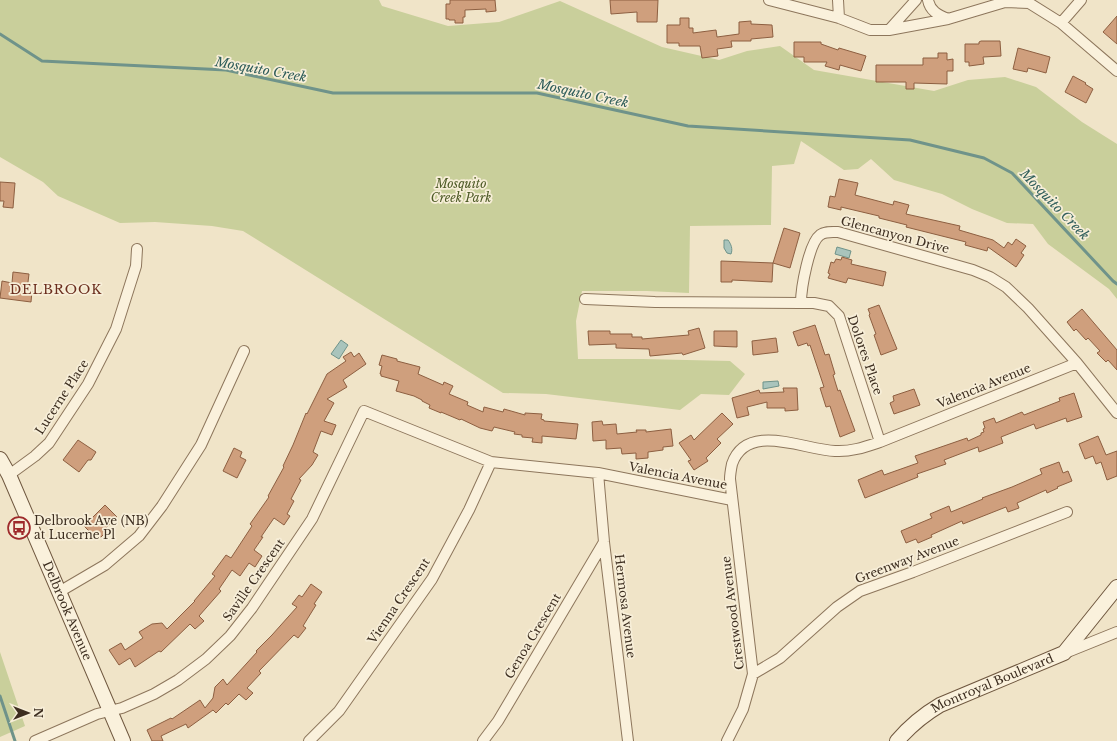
<svg xmlns="http://www.w3.org/2000/svg" width="1117" height="741" font-family="'Libre Baskerville',serif">
<rect width="100%" height="100%" fill="#f0e4c8"/>
<path fill="#c9cf9b" d="M0,0H379L382,6L448,26L499,22L560,1L662,47L719,60L747,51L780,46L814,70L934,91L968,80L1005,77L1036,87L1082,122L1117,144V299L1109,289L1048,244L1033,224L1007,223L972,209L942,194L894,180L871,159L858,169L844,170L801,141L794,164L772,166L771,225L690,226L689,293L647,291H582L576,321L578,359H643L730,361L745,374L729,395L701,394L680,410L546,394L503,393L243,231L212,226L155,222L120,223L58,196L43,182L0,157Z
M0,652L25,726L0,737Z"/>
<path fill="#a9c4bc" stroke="#6f938a" d="M724,240H728C731,244 733,249 731,254L727,253L724,248Z
M837,247L851,251L849,258L835,254Z
M341,340L348,345L339,359L331,354Z
M778,381L779,386L763,389V382Z"/>
<g fill="none" stroke-linecap="round" stroke-linejoin="round">
<path stroke="#6f938a" stroke-width="3" d="M0,34L42,61L226,70L333,93H537L688,126L910,140L984,158L1012,173L1113,281L1117,284
M0,696L15,741"/>
</g>
<path fill="#cf9f7d" stroke="#8d5f41" d="M450,0H495L496,11L486,12V9L465,10V17H463V23H455V20H449V19H446V4H450Z
M610,0H658L657,22H637V12L611,14Z
M1117,16V44L1103,32Z
M680,18H689V28H693V33L716,30L717,37L739,34V22L751,21V24L772,25L773,37L751,39V41H731L732,47L717,49L718,56L702,58L700,46H679V43H667V25H680Z
M981,41H1000L1001,56L983,57L984,64L969,66V62H965V44H979V42Z
M794,42H821V44L838,50L839,48L866,56L861,71L840,65L839,70L825,66L827,62H804V57H794Z
M1018,48L1050,57L1046,73L1028,68L1027,72L1013,69Z
M938,53H947V60L953,59V71H947V84L914,83V89H906V82H876V65H923V58H938Z
M1073,76L1086,83L1085,84L1093,89L1086,103L1065,92Z
M839,179L858,183L855,195L893,205L894,201L909,205L906,214L960,226L959,230L993,240L1004,248L1008,242L1012,245L1016,239L1026,246L1021,253L1024,255L1016,267L988,247L987,251L965,245L966,242L906,227L907,225L879,218V216L841,207V210L828,207L830,196L835,197Z
M0,182L15,183L13,208L3,207L4,201H0Z
M784,228L800,233L790,268L773,263Z
M842,257L852,260L851,264L886,272L883,286L848,278L846,283L828,278L830,274L828,273L831,262L834,263L836,259L841,260Z
M721,261L773,263L772,282L732,280V282H721Z
M13,272L29,274L27,290L32,291L31,302L0,298L2,281L12,283Z
M879,305L897,349L881,355L874,335L876,334L869,315L870,314L868,309Z
M1082,309L1117,350V370L1108,360L1106,362L1097,353L1100,351L1088,338L1086,340L1076,329L1074,331L1067,322Z
M815,325L825,355L829,354L835,374L833,375L838,391L840,390L855,431L840,437L830,406L826,407L820,388L824,387L810,345L808,346L807,343L798,346L793,332Z
M699,328L705,348L683,355L682,353L650,356L649,349L616,348V344L589,345L588,331H610V334H632V337H642V339L689,335L688,331Z
M714,331H737V347L714,346Z
M776,338L778,352L753,355L752,341Z
M351,352L354,357L359,353L366,364L343,380L347,387L327,399L334,403L324,421L336,425L332,435L321,431L313,452L318,455L312,465L299,479L301,480L291,499L294,501L287,514L290,516L284,525L274,518L261,537H263L254,550L262,556L255,567L249,563L240,576L232,570L219,589L221,591L199,616L204,621L195,629L190,624L161,652L159,651L135,667L130,658L119,665L109,650L121,643L125,650L143,638L139,632L152,624L162,623L167,629L195,601H194L215,576L212,574L226,555L231,558L252,526L250,524L269,497L268,496L284,467L283,466L293,445L306,413L307,414L327,374L346,361L343,357Z
M382,355L397,359V361L420,367L418,374L443,385L444,382L453,386L449,394L468,402L467,405L483,412L484,407L503,412L504,409L525,415V413L542,414L541,419L544,420V421L578,424L576,439L542,436V443L532,442L533,438L522,437V435L514,434L515,432L494,427L492,431L480,428L461,419L460,420L441,412V413L429,408L430,405L422,401V400L414,396L396,391L399,381L381,376V374H380L382,366L379,365Z
M783,388H797L798,410L785,411V408H767V402L747,407L749,415L737,418L732,398L759,390L760,393L784,392Z
M914,389L920,405L894,414L890,403L894,401L893,396Z
M1074,393L1082,417L1067,422L1066,418L1036,429L1034,424L1001,437L1003,443L979,452L978,447L944,460L946,464L917,474L918,477L865,498L858,480L882,470L884,475L918,463L915,456L967,438L968,441L981,435V433L984,432L983,429L985,428L983,422L994,418L996,423L1022,412L1024,415L1060,401L1059,398Z
M722,413L733,424L717,439L721,443L706,458L708,461L694,470L688,461L691,460L679,443L691,435L694,440Z
M602,421L603,425L616,424L617,434L637,432L636,430H646V432L671,429L673,446L663,447V450L648,452V458L636,459V453L622,454L621,448L606,449V440L593,441L592,422Z
M1098,436L1106,455L1117,451V476L1107,480L1101,462L1096,464L1093,456L1085,459L1079,444Z
M78,440L96,452L91,460H88L79,472L63,460Z
M234,448L242,452L240,457L246,460L237,478L223,471Z
M1059,462L1063,473L1068,471L1072,481L1057,487L1058,488L1047,493L1046,490L1017,503L1019,508L1008,512L1006,507L963,524L962,521L931,535L932,537L918,543L916,539L906,543L901,531L932,518L930,514L949,506L951,512L983,499L982,498L1012,487L1042,474L1040,469Z
M105,505L117,517L105,529L107,531L98,540L84,526Z
M311,584L322,592L314,604L316,605L303,626L306,628L298,638L294,635L259,671L261,673L247,688L253,693L246,700L239,694L228,705L226,703L216,713L213,710L188,728L186,724L161,736L163,741H152L147,730L171,718L172,719L200,700L205,708L213,698L215,687L223,679L227,685L257,652L256,651L272,635L297,607L292,604L299,595L302,597Z"/>
<g fill="none" stroke-linecap="round" stroke-linejoin="round">
<g stroke="#8d765c" stroke-width="12">
<path id="street" d="M769,0L839,18L870,30H889L948,19L1005,2L1029,3L1061,23L1117,71
M838,0L839,18
M928,0C930,11 938,15 948,19
M1061,23L1081,0
M889,30L916,0
M585,299L655,302L801,303C801,288 809,243 820,235C825,231 832,232 838,232L973,270L990,277L1006,287L1028,308L1077,363L1117,413
M801,303H814L829,306L839,316L880,442
M598,473L604,542L628,741
M9,475L35,456L49,443L88,384L116,329L136,266L137,249
M59,592L105,565L139,536L162,506L201,445L244,351
M1065,653L1117,632
M753,674L780,658L837,607L860,591L913,572L1067,512
M35,741L97,714L122,708L154,694L178,680L206,659L230,636L252,608L312,519L364,411L491,462L598,473L732,500
M309,741L339,711L432,579L469,510L491,462
M483,741L498,721L604,542
M727,741L743,709L753,674L730,479C730,475 731,469 732,464C747,421 804,450 835,451C851,452 865,447 880,442L1077,363"/>
</g>
<g stroke="#6f573f" stroke-width="16">
<g id="secondary">
<path id="s1" d="M0,459L9,475L123,741"/>
<path id="s2" d="M897,741C910,726 923,715 940,705L1064,653L1117,587"/>
</g>
</g>
<use href="#street" stroke="#faf1dc" stroke-width="10"/>
<use href="#secondary" stroke="#faf1dc" stroke-width="14"/>
</g>
<defs>
<g id="bus-ring" transform="scale(1.15)"><circle r="9.5" fill="#f7eed8" stroke="#9e2a2b" stroke-width="1.5"/><path d="M-5-6H5V4H4V6H2V4H-2V6H-4V4H-5ZM-3.5-4V0h7V-4ZM-3.5 1.2v1.5H-2V1.2ZM2 1.2v1.5H3.5V1.2Z" fill="#9e2a2b"/></g>
</defs>
<g fill-rule="evenodd">
<use href="#bus-ring" x="19" y="528"/>
</g>
<g text-anchor="middle" stroke-width="3.5" stroke-linejoin="round" paint-order="stroke">
<g font-size="12" font-style="italic" fill="#4d5a26" stroke="#f7eed8">
<text x="461" y="188">Mosquito<tspan x="461" dy="14">Creek Park</tspan></text>
</g>
<g font-size="12" fill="#3d2e20" stroke="#f7eed8">
<text transform="translate(895 235) rotate(15)" y="4">Glencanyon Drive</text>
<text transform="translate(865 355) rotate(71)" y="4">Dolores Place</text>
<text transform="translate(984 386) rotate(-22)" y="4">Valencia Avenue</text>
<text transform="translate(62 397) rotate(-57)" y="4">Lucerne Place</text>
<text transform="translate(678 476) rotate(11)" y="4">Valencia Avenue</text>
<text transform="translate(907 560) rotate(-21)" y="4">Greenway Avenue</text>
<text transform="translate(254 580) rotate(-55)" y="4">Saville Crescent</text>
<text transform="translate(399 601) rotate(-56)" y="4">Vienna Crescent</text>
<text transform="translate(625 606) rotate(83)" y="4">Hermosa Avenue</text>
<text dy="4" stroke="none"><textPath href="#s1" startOffset="166">Delbrook Avenue</textPath></text>
<text transform="translate(733 613) rotate(-97)" y="4">Crestwood Avenue</text>
<text transform="translate(533 636) rotate(-59)" y="4">Genoa Crescent</text>
<text dy="4" stroke="none"><textPath href="#s2" startOffset="113">Montroyal Boulevard</textPath></text>
</g>
<g font-size="12" fill="#3d2e20" stroke="#f7eed8" text-anchor="start">
<text x="34" y="525">Delbrook Ave (NB)<tspan x="34" dy="14">at Lucerne Pl</tspan></text>
</g>
<g font-size="13" font-style="italic" fill="#2f5d5a" stroke="#f7eed8">
<text transform="translate(261 69) rotate(10)" y="5">Mosquito Creek</text>
<text transform="translate(583 93) rotate(12)" y="5">Mosquito Creek</text>
<text transform="translate(1055 204) rotate(46)" y="5">Mosquito Creek</text>
</g>
<g font-size="13" letter-spacing="1" fill="#6b2e1e" stroke="#f7eed8">
<text x="56" y="294">DELBROOK</text>
</g>
</g>
<g transform="translate(28 713) rotate(90)" stroke="#f7eed8" stroke-width="3" paint-order="stroke">
<path d="M0-3L7 15L0 10L-7 15Z" fill="#3d2e20"/>
<text y="-6" font-size="11" font-weight="bold" text-anchor="middle" fill="#3d2e20">N</text>
</g>
</svg>
